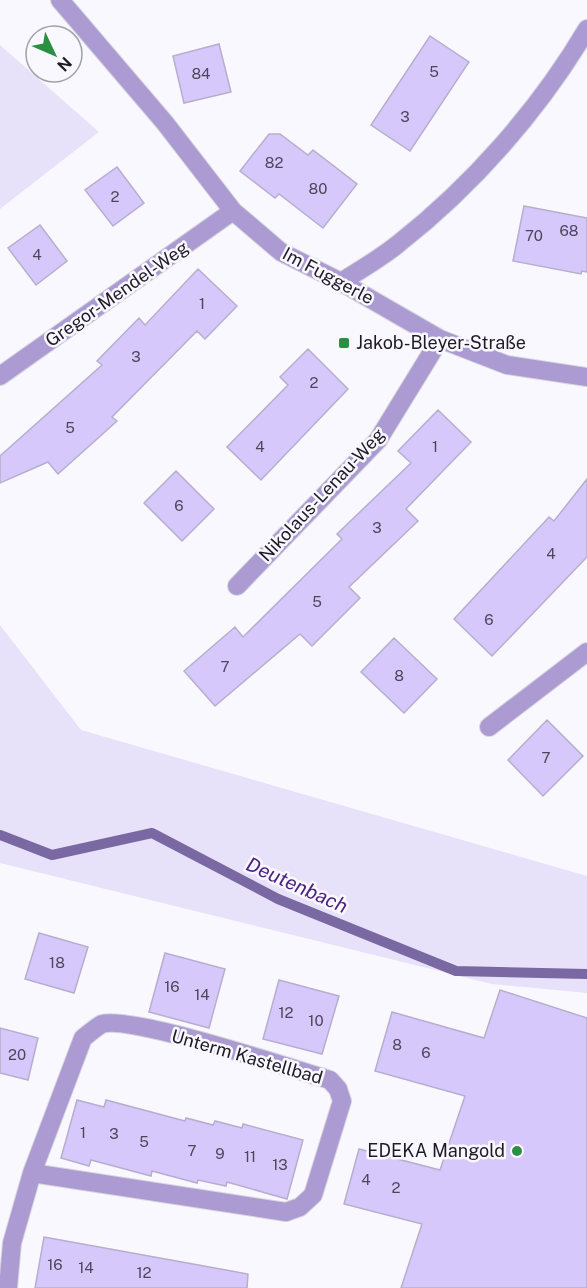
<svg xmlns="http://www.w3.org/2000/svg" width="587" height="1288" font-family="'Public Sans',sans-serif">
<rect width="100%" height="100%" fill="#faf8ff"/>
<path fill="#e7e1f9" d="M0,45L99,132L0,209Z
M0,625L81,730L587,876V993L492,984L0,863Z"/>
<g fill="none" stroke-linecap="round" stroke-linejoin="round">
<path stroke="#7a68a3" stroke-width="10" d="M0,835L52,855L152,833L278,899L456,971L587,974"/>
</g>
<path fill="#d6c8fb" stroke="#b7aece" stroke-width="1.5" d="M430,36L469,62L410,151L371,125Z
M219,44L231,92L184,103L173,56Z
M269,134H280L308,155L313,150L357,184L323,228L279,194L275,198L240,171Z
M117,167L144,203L113,226L85,190Z
M524,206L587,218V272L582,271L581,274L513,261Z
M40,225L67,261L36,285L8,248Z
M198,269L237,306L205,339L197,331L112,417L117,421L58,474L48,462L0,483V456L102,365L97,361L139,318L145,325Z
M308,349L348,389L261,480L227,447L288,385L280,377Z
M438,410L471,442L406,509L418,521L349,587L360,598L312,646L300,634L215,706L184,671L235,627L243,637L342,539L337,534L411,463L398,451Z
M176,471L214,509L182,541L144,503Z
M587,479V557L492,656L454,619L549,517L554,521Z
M394,638L437,679L404,713L361,672Z
M547,720L583,756L543,796L508,760Z
M39,933L88,947L74,993L25,979Z
M165,953L225,969L209,1028L149,1012Z
M279,980L339,996L322,1054L263,1039Z
M500,990L587,1018V1288H401L422,1224L344,1204L359,1149L440,1170L465,1096L375,1071L392,1012L484,1038Z
M0,1028L38,1038L28,1080L0,1073Z
M77,1100L104,1107L106,1100L185,1121L186,1118L213,1125L215,1121L242,1128L243,1124L303,1140L287,1199L227,1182L226,1186L198,1180L197,1183L152,1171L151,1176L91,1160L89,1166L61,1158Z
M44,1237L248,1274L247,1288H35Z"/>
<g fill="none" stroke-linecap="round" stroke-linejoin="round">
<g stroke="#d7d5dc" stroke-width="20">
<path id="street" d="M60,0L165,123L233,211L281,252L341,282L440,339L507,365L587,377
M341,282C360,270 381,258 398,244C472,186 539,110 587,29
M0,376L233,211
M237,586L378,440L440,339
M489,727L587,652
M8,1288L12,1243L32,1173L83,1038C89,1034 96,1027 102,1024C131,1015 293,1069 330,1080L338,1089L342,1101L313,1195L300,1207L286,1212L32,1173"/>
</g>
<use href="#street" stroke="#ab9bd2" stroke-width="18"/>
</g>
<g fill="#2b8f43" stroke="#faf8ff" stroke-width="2">
<rect x="338" y="337" width="12" height="12" rx="3"/>
<circle cx="517" cy="1151" r="6"/>
</g>
<g text-anchor="middle" stroke-width="5" stroke-linejoin="round" paint-order="stroke">
<g font-size="15" fill="#4c465b">
<text x="434" y="77">5</text>
<text x="201" y="79">84</text>
<text x="405" y="122">3</text>
<text x="274" y="168">82</text>
<text x="318" y="194">80</text>
<text x="115" y="202">2</text>
<text x="569" y="236">68</text>
<text x="534" y="241">70</text>
<text x="37" y="260">4</text>
<text x="202" y="309">1</text>
<text x="136" y="362">3</text>
<text x="314" y="388">2</text>
<text x="70" y="433">5</text>
<text x="260" y="452">4</text>
<text x="435" y="452">1</text>
<text x="179" y="511">6</text>
<text x="377" y="533">3</text>
<text x="551" y="559">4</text>
<text x="317" y="607">5</text>
<text x="489" y="625">6</text>
<text x="225" y="672">7</text>
<text x="399" y="681">8</text>
<text x="546" y="763">7</text>
<text x="57" y="968">18</text>
<text x="172" y="992">16</text>
<text x="202" y="1000">14</text>
<text x="286" y="1018">12</text>
<text x="316" y="1026">10</text>
<text x="397" y="1050">8</text>
<text x="426" y="1058">6</text>
<text x="17" y="1060">20</text>
<text x="83" y="1138">1</text>
<text x="114" y="1139">3</text>
<text x="144" y="1147">5</text>
<text x="192" y="1156">7</text>
<text x="220" y="1159">9</text>
<text x="250" y="1162">11</text>
<text x="280" y="1170">13</text>
<text x="366" y="1185">4</text>
<text x="396" y="1193">2</text>
<text x="55" y="1270">16</text>
<text x="86" y="1273">14</text>
<text x="144" y="1278">12</text>
</g>
<g font-size="18" fill="#1e1b26" stroke="#faf8ff">
<text transform="translate(328 276) rotate(28)" y="6">Im Fuggerle</text>
<text transform="translate(117 294) rotate(-35)" y="6">Gregor-Mendel-Weg</text>
<text transform="translate(322 495) rotate(-47)" y="6">Nikolaus-Lenau-Weg</text>
<text transform="translate(247 1057) rotate(16)" y="6">Unterm Kastellbad</text>
</g>
<g font-size="18" fill="#1e1b26" stroke="#faf8ff" text-anchor="start">
<text x="356" y="349">Jakob-Bleyer-Straße</text>
<text x="505" y="1157" text-anchor="end">EDEKA Mangold</text>
</g>
<g font-size="20" font-style="italic" fill="#4a2381" stroke="#faf8ff">
<text transform="translate(297 885) rotate(24)" y="7">Deutenbach</text>
</g>
</g>
<g transform="translate(54 54) rotate(134)"><circle r="28" fill="#faf8ff" stroke="#a2a0a8" stroke-width="1.5"/>
<path d="M0-4.5L10 22L0 15L-10 22Z" fill="#2b8f43"/>
<text y="-9" font-size="16" font-weight="bold" text-anchor="middle" fill="#1e1b26">N</text>
</g>
</svg>
